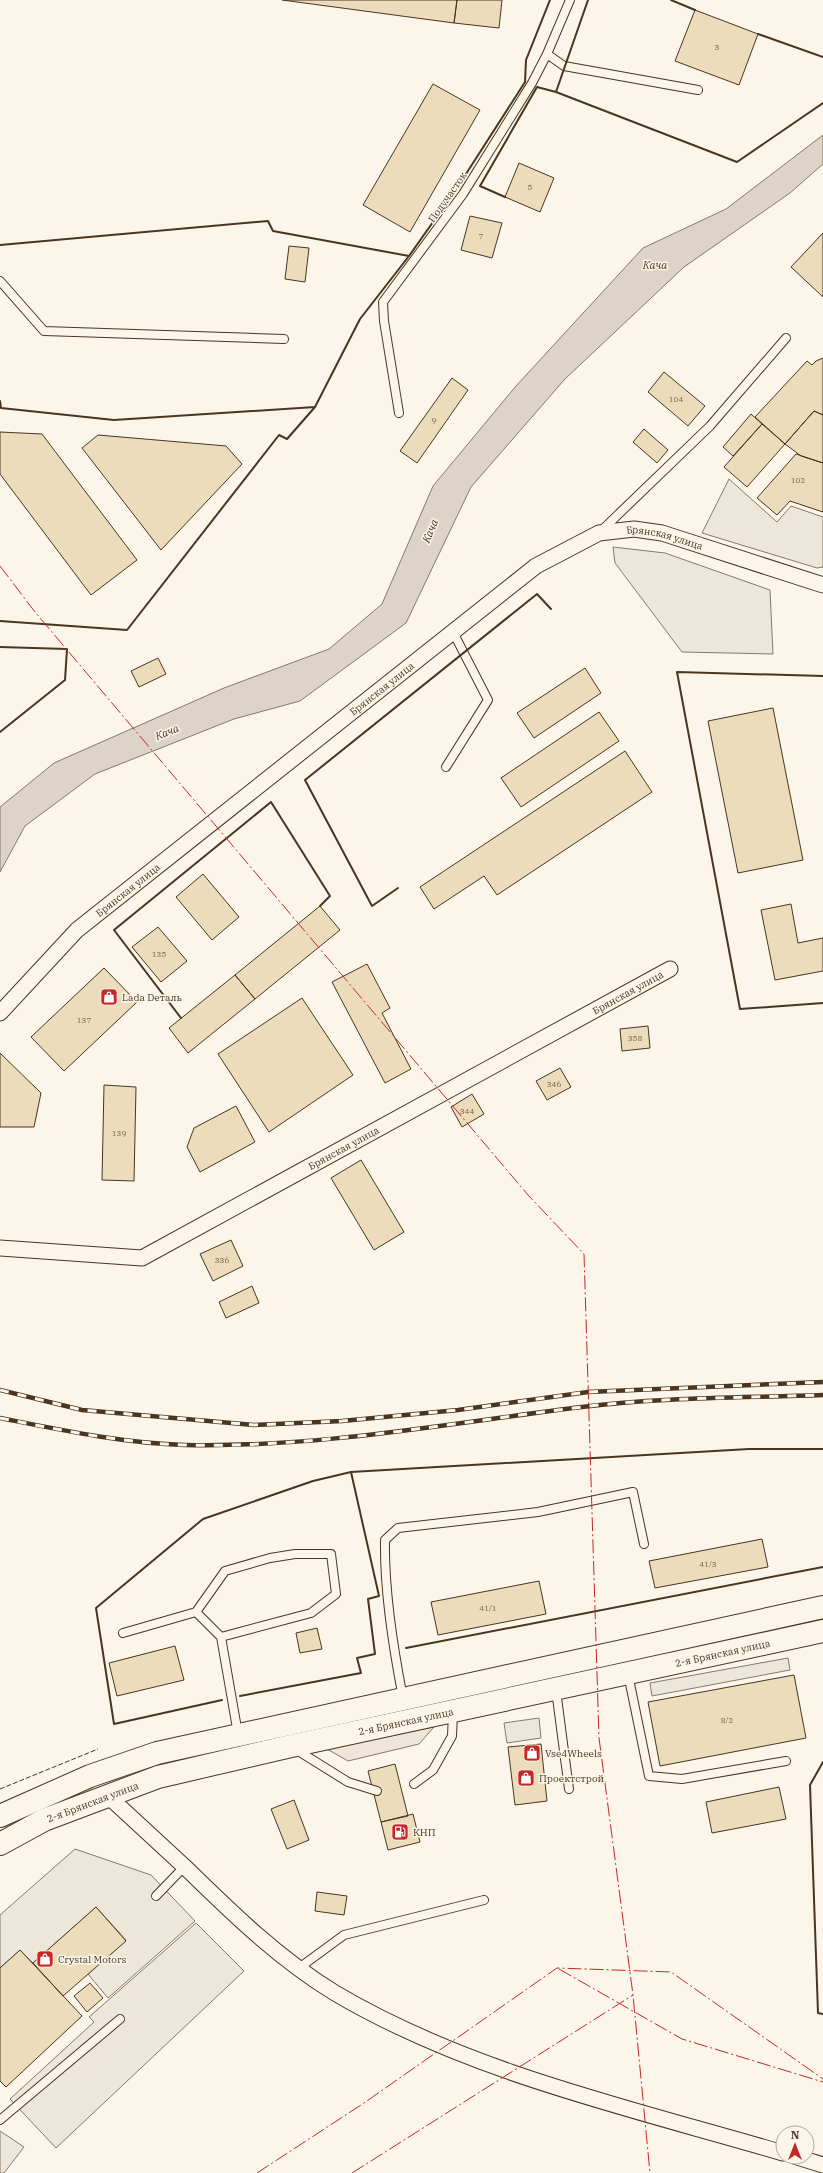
<svg xmlns="http://www.w3.org/2000/svg" width="823" height="2173" font-family="'IBM Plex Serif',serif">
<rect width="100%" height="100%" fill="#fbf6e9"/>
<path fill="#ede6d9" stroke="#887966" d="M434,1727L419,1744L348,1761L327,1749Z"/>
<path fill="#ede7d9" stroke="#887966" d="M729,479L777,522L791,506L823,517V567L817,568L702,533Z
M613,547L665,553L770,590L773,654L682,652L615,563Z
M788,1658L790,1670L652,1696L650,1683Z
M539,1718L541,1738L507,1743L504,1723Z
M75,1849L151,1875L195,1921L108,1998L88,1974L126,1940L96,1907L33,1963L20,1950L0,1968V1915Z
M196,1923L244,1971L56,2148L10,2099L94,2022L89,2017Z
M0,2131L24,2147L4,2173H0Z"/>
<path fill="#dcd4c6" stroke="#887966" d="M823,135V164L790,193L684,267L565,379L471,487L406,623L300,701L234,719L95,774L25,826L0,872V807L54,763L224,688L329,649L382,604L433,486L516,386L643,248L726,209Z"/>
<path fill="#ecdcbc" stroke="#4a3520" d="M282,0H457L454,23Z
M457,0H502L499,28L454,23Z
M695,10L758,34L739,85L675,61Z
M433,84L480,110L410,232L363,205Z
M519,163L554,178L540,212L505,197Z
M470,216L502,223L492,258L461,250Z
M823,233V297L791,267Z
M289,246L309,248L305,282L285,279Z
M823,358V415L814,411L785,444L755,417L807,361L812,365L816,361Z
M664,372L705,406L688,426L648,392Z
M452,378L468,390L417,463L400,451Z
M814,411L823,415V463L801,456L785,444Z
M751,414L762,424L733,456L723,447Z
M762,424L785,444L747,487L724,467Z
M644,429L668,450L657,463L633,442Z
M0,432L42,434L137,560L91,595L0,474Z
M98,435L226,446L242,464L161,550L82,448Z
M796,454L823,463V512L790,501L777,515L757,498Z
M158,658L166,674L139,687L131,671Z
M585,668L601,693L534,738L517,713Z
M773,708L803,860L738,873L708,721Z
M599,712L619,741L521,807L501,778Z
M625,751L652,792L497,895L484,876L434,909L420,887Z
M203,874L239,917L212,940L176,897Z
M791,904L798,943L823,938V971L775,980L761,910Z
M320,906L340,930L255,999L235,975Z
M158,927L187,961L161,982L132,947Z
M367,964L390,1008L382,1013L411,1069L385,1083L332,982Z
M104,968L137,1002L64,1071L31,1037Z
M235,975L255,999L188,1053L169,1028Z
M302,998L353,1075L269,1132L218,1054Z
M648,1026L650,1048L622,1051L620,1029Z
M0,1053L41,1093L34,1127H0Z
M560,1068L571,1087L547,1100L536,1081Z
M104,1085L136,1087L134,1181L102,1180Z
M472,1094L484,1114L462,1127L451,1107Z
M236,1106L255,1142L200,1172L187,1147L194,1128Z
M361,1160L404,1232L374,1250L331,1178Z
M231,1240L243,1266L213,1281L200,1254Z
M252,1286L259,1303L226,1318L219,1302Z
M762,1539L768,1567L655,1588L649,1561Z
M539,1581L546,1614L438,1635L431,1602Z
M317,1628L322,1649L300,1653L296,1633Z
M175,1646L184,1680L117,1696L109,1663Z
M794,1675L806,1738L660,1766L648,1702Z
M541,1744L547,1801L515,1805L508,1747Z
M395,1764L408,1816L381,1822L368,1771Z
M779,1787L786,1819L712,1833L706,1802Z
M294,1800L309,1840L287,1849L271,1809Z
M413,1814L420,1842L388,1850L381,1822Z
M317,1892L347,1896L344,1915L315,1911Z
M96,1907L126,1941L63,1996L33,1963Z
M20,1950L82,2016L6,2087L0,2081V1968Z
M90,1983L103,1998L87,2012L74,1996Z"/>
<g fill="none" stroke-linecap="round" stroke-linejoin="round">
<g stroke="#4a3520" stroke-width="10">
<path id="lane" d="M547,54L564,66L698,90
M0,281L44,331L284,339
M399,413L384,321L383,302L463,194L532,83L547,54L570,0
M601,531L710,426L786,338
M446,767L488,700L453,632
M196,1612L221,1637L238,1734
M123,1633L196,1612L225,1571L270,1558L295,1554H331L336,1594L311,1613L221,1637
M628,1674L649,1776L682,1779L786,1761
M556,1690L569,1789
M403,1698C393,1647 384,1592 385,1540L398,1528L538,1512L633,1492L644,1544
M295,1749L348,1782L377,1791
M414,1784L433,1770L452,1736L453,1713
M156,1896L184,1867
M299,1968L344,1935L484,1900
M0,2120L120,2019"/>
</g>
<g stroke="#4a3520" stroke-width="17">
<g id="street">
<path id="s1" d="M0,1013L77,930L536,566L599,533L634,529L662,533L823,585"/>
<path id="s2" d="M0,1248L142,1258L670,969"/>
<path d="M108,1796C134,1820 160,1844 186,1868C232,1913 279,1959 335,1993C470,2073 634,2109 783,2153"/>
<path d="M797,2157L823,2165"/>
</g>
</g>
<g stroke="#4a3520" stroke-width="24">
<g id="primary">
<path d="M0,1816L90,1776L157,1753L823,1607"/>
<path id="s3" d="M0,1844L44,1820L158,1777L291,1746L823,1631"/>
</g>
</g>
<use href="#lane" stroke="#fbf6e9" stroke-width="8"/>
<use href="#street" stroke="#fbf6e9" stroke-width="15"/>
<use href="#primary" stroke="#fbf6e9" stroke-width="22"/>
<g stroke="#4a3520" stroke-width="4.5">
<path id="rail" d="M0,1390L82,1410L254,1425L342,1421L458,1410L588,1392L823,1382
M0,1418C61,1430 122,1443 185,1445C318,1448 450,1423 582,1407C662,1397 743,1398 823,1395"/>
</g>
<use href="#rail" stroke="#fbf6e9" stroke-width="3" stroke-dasharray="9" stroke-linecap="butt"/>
<path stroke="#4a3520" stroke-width="1" stroke-dasharray="5 2" stroke-linecap="butt" d="M0,1789L98,1749"/>
<path stroke="#4a3520" stroke-width="2" d="M588,0L556,92L737,162L823,103
M671,0L695,10
M758,34L823,57
M505,197L480,186L537,87L556,92
M0,245L268,221L273,231L409,256L360,319L315,407L114,420L1,408L0,401
M409,256L457,188L525,82L526,60L550,0
M0,621L127,630L279,435L287,439L315,407
M0,647L67,649L65,680L0,732
M823,676L677,672L740,1009L823,1003
M398,888L372,906L305,780L537,594L551,609
M181,1018L114,930L271,802L330,896L320,906
M406,1648L823,1567
M240,1696L361,1673L357,1658L375,1654L368,1599L379,1596L351,1472
M222,1700L114,1724L96,1608L203,1519L313,1481L351,1472L749,1449H823
M823,1762L810,1785L818,2013L823,2014"/>
<path stroke="#c62828" stroke-width="1" stroke-dasharray="14 3 2 3" stroke-linecap="butt" d="M0,566L35,612L528,1195L584,1254L599,1738L633,1995L650,2173
M559,1969L682,2039L823,2082
M257,2173L364,2103L557,1968L671,1972L823,2079
M352,2173L633,1995"/>
</g>
<defs>
<g id="shop-square" transform="scale(0.9)"><rect x="-9" y="-9" width="18" height="18" rx="4" fill="#c62828" stroke="#fbf6e9"/><path d="M-5-2.5h2.3a2.7 3.5 0 0 1 5.4 0H5L5.5 6h-11ZM-1.5-2.5h3a1.5 2.3 0 0 0-3 0Z" fill="#fff"/></g>
<g id="fuel-square" transform="scale(0.9)"><rect x="-9" y="-9" width="18" height="18" rx="4" fill="#c62828" stroke="#fbf6e9"/><path d="M-5.5-6h7V0h2V4h1.3V-2.5L3-4.5l.8-.8L6-3V5H2.5V1h-1V6h-7ZM-4.2-4.7v3.2H.2V-4.7Z" fill="#fff"/></g>
</defs>
<g fill-rule="evenodd">
<use href="#shop-square" x="109" y="997"/>
<use href="#shop-square" x="532" y="1753"/>
<use href="#shop-square" x="526" y="1778"/>
<use href="#fuel-square" x="400" y="1832"/>
<use href="#shop-square" x="45" y="1959"/>
</g>
<g text-anchor="middle" stroke-width="3" stroke-linejoin="round" paint-order="stroke">
<g font-size="8" fill="#725f47">
<text x="717" y="50">3</text>
<text x="530" y="190">5</text>
<text x="481" y="239">7</text>
<text x="676" y="402">104</text>
<text x="434" y="423">9</text>
<text x="798" y="483">102</text>
<text x="159" y="957">135</text>
<text x="84" y="1023">137</text>
<text x="635" y="1041">358</text>
<text x="554" y="1087">346</text>
<text x="467" y="1114">344</text>
<text x="119" y="1136">139</text>
<text x="222" y="1263">336</text>
<text x="708" y="1567">41/3</text>
<text x="488" y="1611">41/1</text>
<text x="727" y="1723">8/2</text>
</g>
<g font-size="10" fill="#4a3520" stroke="#fbf6e9">
<text transform="translate(447 197) rotate(-55)" y="4">Подучасток</text>
<text dy="4" stroke="none"><textPath href="#s1" startOffset="837">Брянская улица</textPath></text>
<text dy="4" stroke="none"><textPath href="#s1" startOffset="502">Брянская улица</textPath></text>
<text dy="4" stroke="none"><textPath href="#s1" startOffset="178">Брянская улица</textPath></text>
<text dy="4" stroke="none"><textPath href="#s2" startOffset="696">Брянская улица</textPath></text>
<text dy="4" stroke="none"><textPath href="#s2" startOffset="372">Брянская улица</textPath></text>
<text dy="4" stroke="none"><textPath href="#s3" startOffset="750">2-я Брянская улица</textPath></text>
<text dy="4" stroke="none"><textPath href="#s3" startOffset="426">2-я Брянская улица</textPath></text>
<text dy="4" stroke="none"><textPath href="#s3" startOffset="102">2-я Брянская улица</textPath></text>
</g>
<g font-size="10" fill="#4a3520" stroke="#fbf6e9" text-anchor="start">
<text x="122" y="1001">Lada Dеталь</text>
<text x="545" y="1757">Vse4Wheels</text>
<text x="539" y="1782">Проектстрой</text>
<text x="413" y="1836">КНП</text>
<text x="58" y="1963">Crystal Motors</text>
</g>
<g font-size="11" font-style="italic" fill="#4a3520" stroke="#fbf6e9">
<text x="655" y="269">Кача</text>
<text transform="translate(430 531) rotate(-67)" y="4">Кача</text>
<text transform="translate(167 732) rotate(-23)" y="4">Кача</text>
</g>
</g>
<g transform="translate(795 2145)"><circle r="19" fill="#fbf6e9" stroke="#b4a999"/>
<path d="M0-3L7 15L0 10L-7 15Z" fill="#c62828"/>
<text y="-6" font-size="11" font-weight="bold" text-anchor="middle" fill="#4a3520">N</text>
</g>
</svg>
